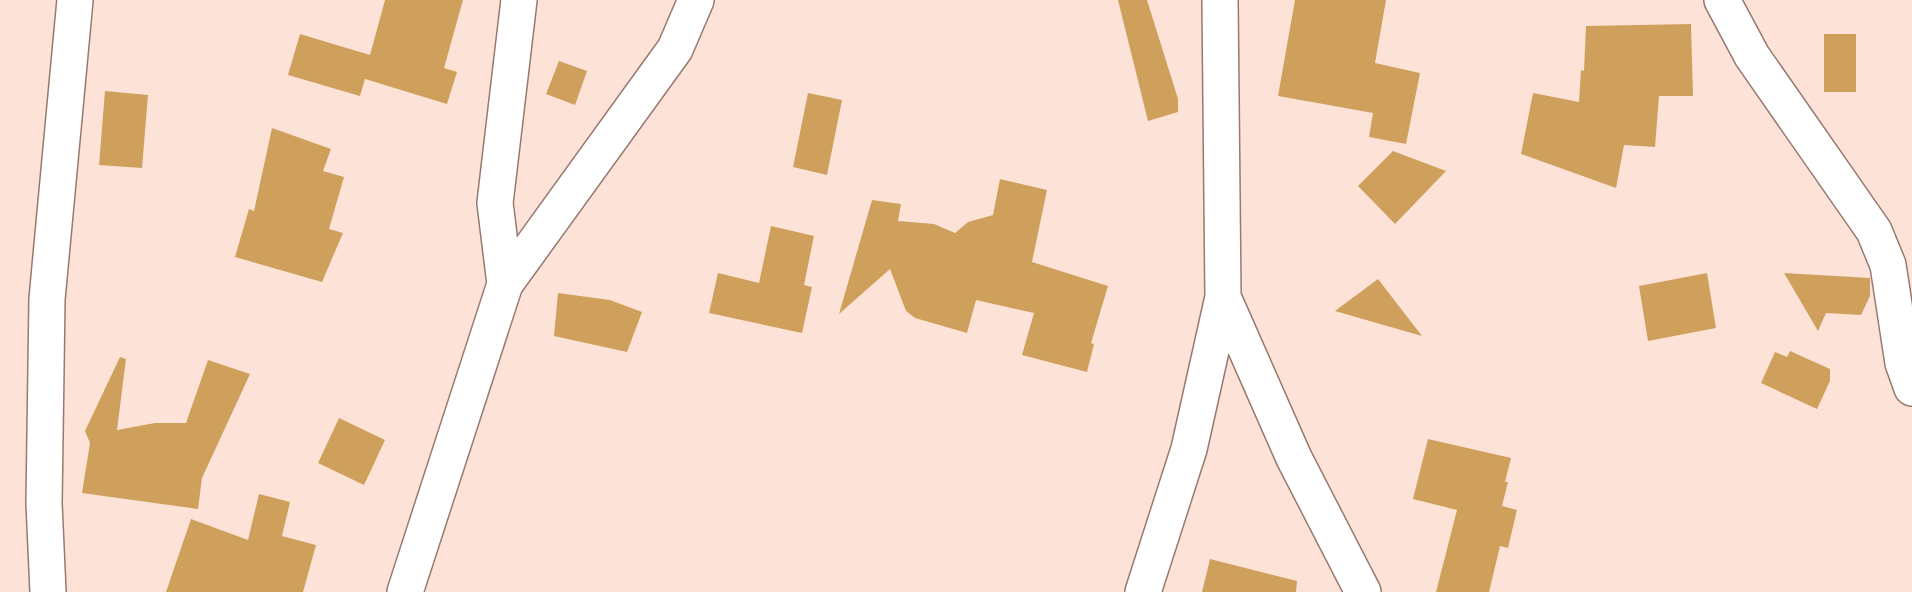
<svg xmlns="http://www.w3.org/2000/svg" width="1912" height="592" font-family="Signika,sans-serif">
<rect width="100%" height="100%" fill="#fde2d8"/>
<path fill="#cfa05c" d="M385,0H463L444,68L457,72L447,104L365,79L360,96L288,75L300,34L370,55Z
M1118,0H1147L1178,99V112L1148,121Z
M1295,0H1386L1375,63L1420,73L1406,144L1369,137L1373,113L1278,96Z
M1691,24L1693,96H1659L1655,147L1624,145L1616,188L1521,154L1533,93L1579,102L1581,70L1584,71L1586,26Z
M1824,34H1856V92H1824Z
M559,61L587,71L575,105L546,94Z
M105,91L148,95L142,168L99,165Z
M808,93L842,100L827,175L793,167Z
M272,128L331,149L323,171L344,177L329,229L343,233L322,282L235,257L249,209L254,211Z
M1393,151L1446,171L1395,224L1358,186Z
M1000,179L1047,190L1032,262L1108,286L1091,343L1094,344L1087,372L1022,355L1034,313L976,300L967,333L915,318L906,311L890,269L839,314L872,200L901,204L898,221L934,224L955,233L968,222L993,215Z
M771,226L814,236L804,285L812,287L802,333L709,313L718,273L759,283Z
M1707,273L1716,328L1648,341L1639,286Z
M1784,273L1870,278V296L1861,315L1826,313L1818,331Z
M1378,279L1422,336L1335,311Z
M558,293L610,300L642,312L627,352L554,336Z
M1790,351L1830,369V381L1817,409L1761,383L1775,352L1787,357Z
M120,357L126,359L117,430L155,423H186L208,360L250,374L202,478L198,509L82,493L90,443L85,431Z
M339,418L385,440L364,485L318,463Z
M1428,439L1511,458L1505,482H1508L1502,506L1517,510L1508,548L1500,546L1489,592H1436L1457,510L1413,499Z
M259,494L290,502L282,536L316,545L303,592H166L191,519L248,540Z
M1210,559L1297,581L1296,592H1202Z"/>
<g fill="none" stroke-linecap="round" stroke-linejoin="round">
<g stroke="#97796f" stroke-width="38">
<path id="street" d="M1220,0L1223,297L1294,458L1363,592
M1722,0L1752,56L1874,231L1888,265L1903,363L1912,388
M505,284L495,203L519,0
M48,592L44,503L47,299L75,0
M405,592L505,284L675,49L696,0
M1143,592L1189,449L1223,297"/>
</g>
<use href="#street" stroke="#fff" stroke-width="35"/>
</g>
</svg>
